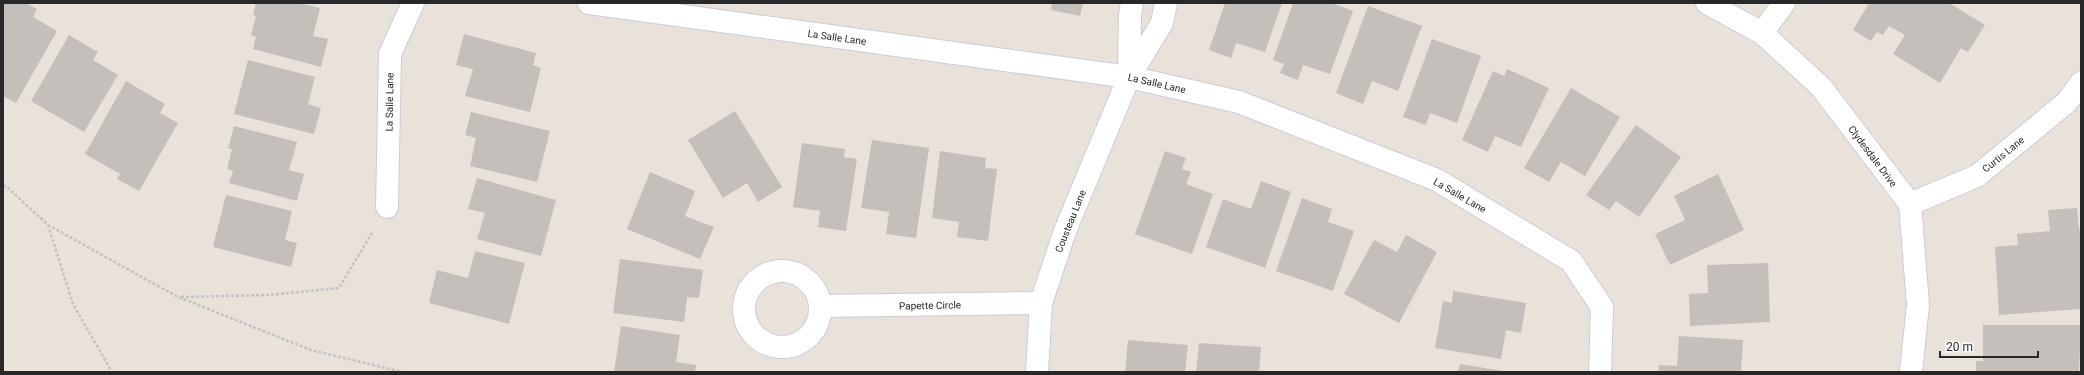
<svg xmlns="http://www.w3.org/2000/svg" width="2084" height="375" font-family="Roboto,sans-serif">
<rect width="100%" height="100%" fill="#e9e2db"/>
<path fill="#c4bfba" d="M3,3H26L37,9L33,17L57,31L16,103L3,96Z
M256,3H299L320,8L313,36L328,39L321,67L253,49L256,37L251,35L256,16L253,15Z
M1052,3H1083L1080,16L1051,10Z
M1225,3H1282L1265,52L1236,43L1231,58L1209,50Z
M1293,3H1332L1353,11L1330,74L1303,65L1298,80L1280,73L1284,64L1273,60Z
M1869,3H1949L1985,25L1968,52L1961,48L1940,83L1893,54L1905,35L1889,26L1883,35L1877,32L1871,41L1853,30Z
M1368,6L1422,26L1398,91L1372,81L1363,104L1336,93Z
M464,34L536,53L533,65L541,68L530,112L465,96L473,69L456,65Z
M69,35L98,52L93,60L118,75L84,132L31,101Z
M1432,39L1481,56L1457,123L1430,113L1426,125L1403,117Z
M248,60L315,77L308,104L321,108L314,134L234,114Z
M1507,69L1549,88L1521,147L1495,136L1488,152L1462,140L1493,71L1504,76Z
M126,81L165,104L160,113L178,123L139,191L117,179L120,174L85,154Z
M1571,88L1620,117L1585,176L1561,162L1549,182L1524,168Z
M735,111L782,187L758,202L747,183L723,198L688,140Z
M471,112L550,131L537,182L470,166L476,138L465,135Z
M1636,125L1681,157L1639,217L1616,201L1609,210L1586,195Z
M234,126L297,142L289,170L304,174L297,201L229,183L233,171L227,169L232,149H228Z
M872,140L929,148L916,238L886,234L889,212L861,208Z
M802,143L845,149L844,157L857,159L846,231L818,227L820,211L793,207Z
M940,151L986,158L985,168L997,169L988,241L957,237L959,222L932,218Z
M1165,151L1186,158L1182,169L1191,172L1186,184L1213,194L1192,254L1135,234Z
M650,172L695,191L685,216L714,227L700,259L627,229Z
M1718,174L1744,230L1670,265L1655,234L1685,220L1674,196Z
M477,178L556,200L541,256L477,239L485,213L468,209Z
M1261,181L1291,192L1265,268L1206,247L1223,199L1251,209Z
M226,195L292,211L285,240L297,243L291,267L213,247Z
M1302,198L1332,209L1328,222L1354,231L1333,291L1276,271Z
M2077,208L2079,230H2081V309L1999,315L1995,247L2018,245L2017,234L2050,231L2048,210Z
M1406,235L1437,252L1399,323L1344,294L1374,240L1397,252Z
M475,251L525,263L509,324L429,303L437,270L468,278Z
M620,259L703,270L699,298L687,297L684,322L613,313Z
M1768,263L1770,322L1690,326L1689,294L1708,293L1707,265Z
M1453,291L1526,303L1521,333L1506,330L1501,359L1435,348L1443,301L1452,303Z
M1983,325H2081L2079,372H1976V361H1983Z
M621,326L680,335L676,362L696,365L695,372H614Z
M1679,336L1743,340L1741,372H1659V365L1677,366Z
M1128,340L1188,345L1185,372H1125Z
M1199,343L1261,347L1259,372H1196Z
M1460,364L1503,371V372H1458Z"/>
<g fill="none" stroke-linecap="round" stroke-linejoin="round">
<g stroke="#c9cdd8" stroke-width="24">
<path id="minor" d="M589,3L1129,77L1239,102L1437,180L1571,261L1602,307L1600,372
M1132,3L1130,15L1129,77L1162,23L1166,3
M1707,3L1762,33L1821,87L1910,204L1918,305L1911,372
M1762,33L1784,3
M1910,204L1977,176L2067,102L2081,83
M387,207L390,54L413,3
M744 309a38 38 0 1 1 76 0a38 38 0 1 1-76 0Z
M820,306L1041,303
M1037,372L1041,303L1065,231L1129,77"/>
</g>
<path stroke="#c3c3c3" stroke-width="2.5" stroke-dasharray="3 2" stroke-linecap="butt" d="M3,186H6L48,225L178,297L311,350L402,372
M48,225L73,304L112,372
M181,297L269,295L339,288L373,231"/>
<use href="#minor" stroke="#fff" stroke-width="22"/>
</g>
<g text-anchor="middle" stroke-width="3" stroke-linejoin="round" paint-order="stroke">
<g font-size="10" fill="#282828" stroke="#fff">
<text transform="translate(837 37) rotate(8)" y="4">La Salle Lane</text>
<text transform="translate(1157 83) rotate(13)" y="4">La Salle Lane</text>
<text transform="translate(389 102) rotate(-89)" y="4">La Salle Lane</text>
<text transform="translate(2003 154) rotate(-39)" y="4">Curtis Lane</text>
<text transform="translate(1873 156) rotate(53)" y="4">Clydesdale Drive</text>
<text transform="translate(1460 195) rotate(30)" y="4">La Salle Lane</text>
<text transform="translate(1070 221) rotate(-68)" y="4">Cousteau Lane</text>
<text transform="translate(930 305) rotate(-1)" y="4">Papette Circle</text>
</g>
</g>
<rect width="2084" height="375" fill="none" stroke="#282828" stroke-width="8"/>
<path d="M1940 351v6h98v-6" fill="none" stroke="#282828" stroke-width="2"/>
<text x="1946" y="351" font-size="12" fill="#282828" stroke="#ffffff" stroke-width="3" paint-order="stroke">20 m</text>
</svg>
